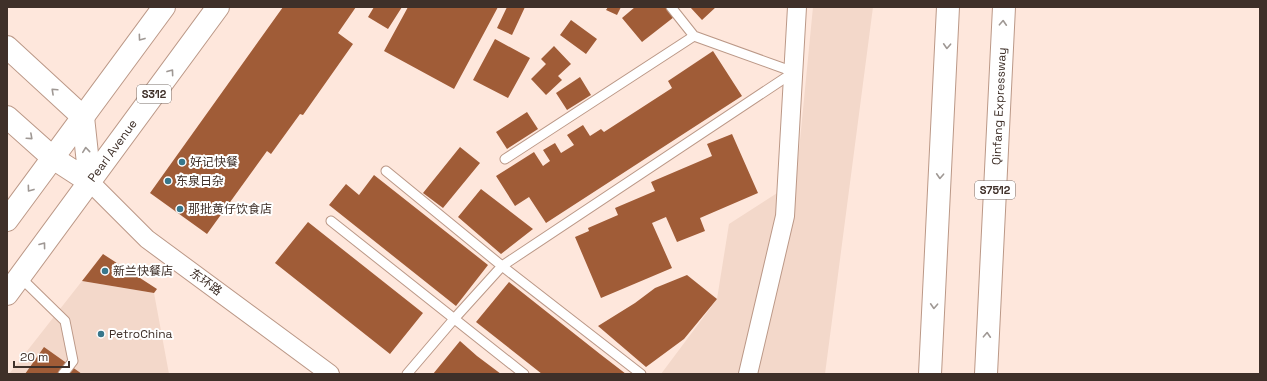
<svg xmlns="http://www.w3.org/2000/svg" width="1267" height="381" font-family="'Space Grotesk','Noto Sans SC',sans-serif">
<rect width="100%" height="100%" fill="#fee7dc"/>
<path fill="#f3d8ca" d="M813,7H873L825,374H661L717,299L729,224L796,181Z
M82,281L154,293L169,374H9Z"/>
<path fill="#a05c37" d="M283,7H356L338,33L353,44L303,115L300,114L271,154L267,151L207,234L150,193Z
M374,7H402L388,29L368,17Z
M408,7H498L454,89L384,51Z
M507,7H525L512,35L497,28Z
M608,7H621L617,15L606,10Z
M635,7H666L674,17L642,42L622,18Z
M690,7H716L702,20Z
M571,20L597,39L586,54L560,35Z
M495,39L530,58L508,98L473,80Z
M554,46L571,64L558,76L562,80L546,95L531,79L546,64L541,59Z
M713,51L742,96L546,223L529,197L515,206L496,176L534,152L543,166L550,161L543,150L555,143L561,153L574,145L567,135L583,125L590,136L601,129L604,132L672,88L668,81Z
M580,77L591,95L567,110L556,93Z
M527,112L538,129L507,149L496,132Z
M732,134L758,193L700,218L705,231L677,242L666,217L652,223L672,268L601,298L575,237L589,231L588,228L618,215L615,208L655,191L651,182L712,156L707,144Z
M460,147L480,163L443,208L423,193Z
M374,175L488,265L456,306L329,205L346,184L359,195Z
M481,189L533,229L501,254L458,217Z
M308,222L423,313L390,354L275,263Z
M103,254L157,289L154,293L82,281Z
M687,275L717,299L684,339L646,367L598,326L635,303L655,288Z
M509,282L600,354L626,374H542L476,322Z
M460,341L477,356L501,374H433Z
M44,347L82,374H25Z"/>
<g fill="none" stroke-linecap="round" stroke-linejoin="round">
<g stroke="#bb9887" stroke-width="11">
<path id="lane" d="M671,7L694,36L794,72
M505,159L694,36
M386,171L502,266L641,374
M331,221L524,374
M20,277L65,321L73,361L63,374
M407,374L454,319L502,266L794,72"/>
</g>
<g stroke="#bb9887" stroke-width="20">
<path id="street" d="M90,182L147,239L330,374
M748,374L785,216L797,7"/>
</g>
<g stroke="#bb9887" stroke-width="24">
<path id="secondary" d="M7,47L83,117L90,182
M7,117L53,158L90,182"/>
</g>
<g stroke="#bb9887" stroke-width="24">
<g id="primary">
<path d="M7,220L164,7"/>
<path id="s1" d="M7,294L218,7"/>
</g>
</g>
<g stroke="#bb9887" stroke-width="24">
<g id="highway">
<path d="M930,374L948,7"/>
<path id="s2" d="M986,374L1004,7"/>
</g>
</g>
<use href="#lane" stroke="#fff" stroke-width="9"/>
<use href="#street" stroke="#fff" stroke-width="18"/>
<use href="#secondary" stroke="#fff" stroke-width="22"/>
<use href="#primary" stroke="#fff" stroke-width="22"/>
<use href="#highway" stroke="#fff" stroke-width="22"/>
</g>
<defs><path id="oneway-chevron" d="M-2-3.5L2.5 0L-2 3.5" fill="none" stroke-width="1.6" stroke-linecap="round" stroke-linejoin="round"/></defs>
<g stroke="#9f9894">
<use href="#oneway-chevron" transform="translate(1003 23) rotate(-87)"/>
<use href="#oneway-chevron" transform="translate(141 38) rotate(126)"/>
<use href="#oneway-chevron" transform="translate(947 46) rotate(93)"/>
<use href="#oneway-chevron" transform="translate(171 72) rotate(-54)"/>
<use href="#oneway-chevron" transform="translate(54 91) rotate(-137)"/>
<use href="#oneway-chevron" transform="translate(30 137) rotate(42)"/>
<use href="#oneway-chevron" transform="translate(86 150) rotate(-96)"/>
<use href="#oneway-chevron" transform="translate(940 176) rotate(93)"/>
<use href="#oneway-chevron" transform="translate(30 189) rotate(126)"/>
<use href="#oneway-chevron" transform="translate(43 245) rotate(-53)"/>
<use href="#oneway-chevron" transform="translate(934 306) rotate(93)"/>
<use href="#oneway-chevron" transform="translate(987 335) rotate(-87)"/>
</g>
<g fill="#38778b" stroke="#fff" stroke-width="1.5">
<circle cx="182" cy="162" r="4"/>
<circle cx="168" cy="181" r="4"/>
<circle cx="180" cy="209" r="4"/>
<circle cx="105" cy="271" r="4"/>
<circle cx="101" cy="334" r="4"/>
</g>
<g text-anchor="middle" stroke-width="4" stroke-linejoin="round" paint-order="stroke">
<g fill="#fff" stroke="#796e69" stroke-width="1">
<rect x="137" y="85" width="34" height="18" rx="3"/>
<rect x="975" y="181" width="40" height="18" rx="3"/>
</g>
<g font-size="11" font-weight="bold" fill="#3f3029">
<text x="154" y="98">S312</text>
<text x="995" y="194">S7512</text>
</g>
<g font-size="12" fill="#3f3029" stroke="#fff">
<text dy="4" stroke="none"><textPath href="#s2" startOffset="268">Qinfang Expressway</textPath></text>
<text dy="4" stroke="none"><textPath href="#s1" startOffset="178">Pearl Avenue</textPath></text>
<text transform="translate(206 282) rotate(36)" y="4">东环路</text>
</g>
<g font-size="12" fill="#3f3029" stroke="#fff" text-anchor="start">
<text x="190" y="166">好记快餐</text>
<text x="176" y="185">东泉日杂</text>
<text x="188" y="213">那批黄仔饮食店</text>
<text x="113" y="275">新兰快餐店</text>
<text x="109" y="338">PetroChina</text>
</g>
</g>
<rect width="1267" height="381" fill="none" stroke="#3f3029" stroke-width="16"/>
<path d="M14 361v6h55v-6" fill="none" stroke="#3f3029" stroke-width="2"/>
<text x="20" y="361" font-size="12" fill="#3f3029" stroke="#ffffff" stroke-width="3" paint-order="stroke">20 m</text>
</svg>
